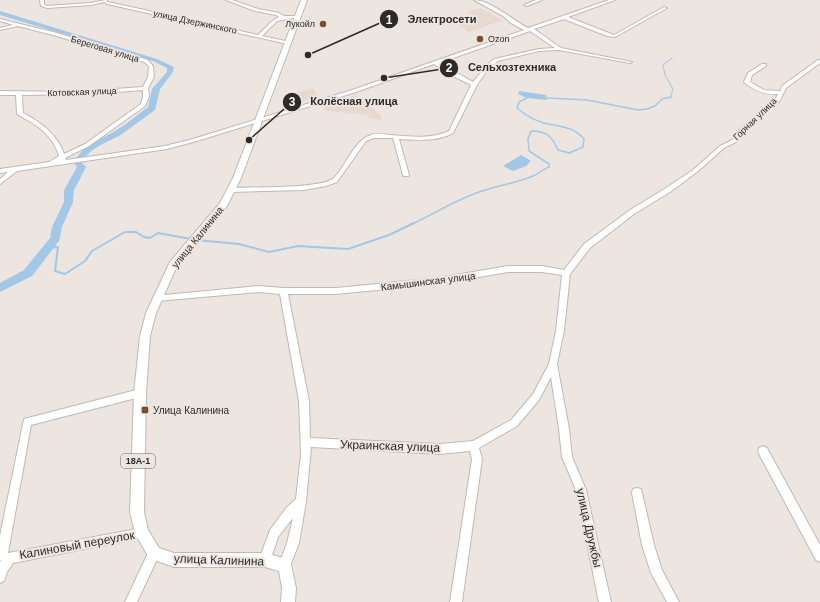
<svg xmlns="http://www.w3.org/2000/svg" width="820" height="602" font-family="Arial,sans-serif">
<rect width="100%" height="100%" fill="#ede5e0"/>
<path fill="#e7d9cf" d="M480,8L503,20L469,32L458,24L477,19L467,12Z
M313,89L319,97L283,107L282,95Z
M356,95L381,115L382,120L368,118L369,115L327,111L321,105Z"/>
<path fill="#a1c8e6" d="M519,91L546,95L547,100L527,98L518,94Z
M521,155L531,161L526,166L513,171L503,166Z"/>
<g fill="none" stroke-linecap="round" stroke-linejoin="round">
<path stroke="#a1c8e6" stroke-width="1" d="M670,98L673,89L665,75L663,65L672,58"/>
<path stroke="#a1c8e6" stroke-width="1.5" d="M547,98L587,100L638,110L647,109L655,106L662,99L671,97
M412,224C436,213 457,199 482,191C499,185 517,183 533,176C539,174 543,169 549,167V164L529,151L528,139L531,131C546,131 552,136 558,150L569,153L583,147L584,139C573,126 560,127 544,123C534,120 525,115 517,108L519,102L527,98"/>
<path stroke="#a1c8e6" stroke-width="2" d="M196,240L239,244L269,252L298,246L348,249L389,235L414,223
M47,248L58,247L55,271L65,274L85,261L92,251L125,232H136L144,237L150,238L158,233L191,239"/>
<path fill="#a1c8e6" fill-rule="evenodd" d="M0,11L157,59L174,67L173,72L160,89L155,110C144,118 133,126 122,134C109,142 89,147 82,163L86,167L74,190L73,202L62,227L59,241L32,276L0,292V283L24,270L50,238L52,227L64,202V190L77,167L74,163C81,146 100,140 115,131C127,124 137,115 148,107L152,89L167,72V68L153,61L0,15Z"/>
<g stroke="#c0b8b3" stroke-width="2">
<path id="minor" d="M40,0H44V4L47,6L91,3L106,0L108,2L258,35L271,22L279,17L276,15L255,11L226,0H232L258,9L279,13L284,16H297L299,17L277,21L262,36L290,42V44H288L107,4L104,2L91,5L47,8L41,6Z
M474,0C490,0 514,21 528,28L609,0H615L568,17L614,35L664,7L667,8L615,37L607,36L564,19L534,29L561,48L632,62L630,63L559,50L539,51L498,61L490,67L478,83L453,133C436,142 417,140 399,139L409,175L408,176H404L403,175L393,138H374L366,141L337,182L326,186L304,190L231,192L228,190L231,188C249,187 323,189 334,178C346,166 354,140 371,135C376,133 383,134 389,135C408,136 430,140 449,131L471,85L451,75L434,64L356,92L197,141L167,149L17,171L0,184V179L8,172L0,173V169L49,162L59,156C55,141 44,130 31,122C26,119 21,117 17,114L16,95H0V91L73,92L143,87L148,77L149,66L144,62L53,35L18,26L0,30V28L13,25L0,21V19L57,33L148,60L153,66L154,77L148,88L149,97L145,106L89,146L65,158L66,160L165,146L193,139L352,90L524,30L511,23L503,16ZM530,31L555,48L539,49L494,59L487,65L473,82L439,63ZM143,90V97L141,104L85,144L64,154C57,134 41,122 23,113L22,95L91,94Z
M536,0H542L527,6L524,5Z
M818,60H820V63L786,88L779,102L744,131L736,142L724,148L697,172L670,192L634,214L590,248L570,274L564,331L557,364L569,429L572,457L586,490L611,602H599L576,490L562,457L559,429L551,377L539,400L517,426L479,448L482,459L462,602H450L472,459L470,451L440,454L311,447L306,502L299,543L289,569L285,571L281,569L279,565L287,543L293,518L278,537L269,564L265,566L261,564L259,560L270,530L287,507L296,499L301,454L299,401L280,294L259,292L157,301L154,300L153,298L154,296L259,286L283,288H336L438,278L508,266H542L564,270L584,244L630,210L666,188L693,170L720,146L732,140L740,129L775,100L778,94C765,95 755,91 745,83L744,82L748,73L762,64H766V66L752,75L750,82L764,90L780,91L782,86ZM508,272H542L562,275L556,331L549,364L533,394L511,420L473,441L440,444L310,438L309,401L288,294H336L438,284Z
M140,389L143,390L145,393L143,396L140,397L31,425L8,553L142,528L146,529L147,533L146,537L13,563L7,572L4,581L0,583V562L1,560H0V536L24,419Z
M763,446L767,448L820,545V562L816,560L759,454L758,451L759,448Z
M637,488L641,489L642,493L654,545L662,570L679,602H667L651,573L642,545L632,493L633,489Z
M154,547L158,549L160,553L137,602H125L150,549Z"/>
</g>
<g stroke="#c0b8b3" stroke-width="2">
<path id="major" d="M301,0H307L241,178L227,206L177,266L156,313L150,336L146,393L144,512L148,530L159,548L174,553H265L290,560L296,588L295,602H281L282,588L279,571L265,567H174L149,558L135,533L130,512L134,393L140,336L146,313L170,262L220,203L233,178Z"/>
</g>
<use href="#minor" fill="#fff" fill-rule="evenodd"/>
<use href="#major" fill="#fff" fill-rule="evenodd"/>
</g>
<g fill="#754f2c" stroke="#ede5e0" stroke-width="1.5">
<circle cx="323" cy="24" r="4"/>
<circle cx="480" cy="39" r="4"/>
<rect x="141" y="406" width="8" height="8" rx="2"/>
</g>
<g text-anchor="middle" stroke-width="4" stroke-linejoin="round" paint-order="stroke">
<g font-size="9" fill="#2d2a28" stroke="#ede5e0">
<text transform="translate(195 22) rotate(12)" y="3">улица Дзержинского</text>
<text transform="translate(105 49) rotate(17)" y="3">Береговая улица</text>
<text transform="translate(82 92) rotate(-2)" y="3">Котовская улица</text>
<text transform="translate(755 119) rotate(-44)" y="3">Горная улица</text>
</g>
<g font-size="9" fill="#2d2a28" stroke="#ede5e0" text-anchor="end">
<text x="315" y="27">Лукойл</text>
<text x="488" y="42" text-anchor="start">Ozon</text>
</g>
<rect fill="#ede5e0" stroke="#67625f" stroke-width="1" x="121" y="454" width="34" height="14" rx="3"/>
<g font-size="9" font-weight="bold" fill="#2d2a28">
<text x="138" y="464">18А-1</text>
</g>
<g font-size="10" fill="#2d2a28" stroke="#ede5e0">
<text transform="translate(197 237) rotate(-51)" y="4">улица Калинина</text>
<text transform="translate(428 281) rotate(-7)" y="4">Камышинская улица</text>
</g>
<g font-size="10" fill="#2d2a28" stroke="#ede5e0" text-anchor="start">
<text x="153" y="414">Улица Калинина</text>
</g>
<g font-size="12" fill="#2d2a28" stroke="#ede5e0">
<text transform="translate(390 446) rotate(2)" y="4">Украинская улица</text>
<text transform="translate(589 528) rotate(77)" y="4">улица Дружбы</text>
<text transform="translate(77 545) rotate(-10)" y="4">Калиновый переулок</text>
<text transform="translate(219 560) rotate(2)" y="4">улица Калинина</text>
</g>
</g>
<path fill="none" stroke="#2d2a28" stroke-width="1.5" d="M308 55L389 19M384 78L449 68M249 140L292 102"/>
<g fill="#2d2a28" stroke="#ede5e0" stroke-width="1.5">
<circle cx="308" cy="55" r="4"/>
<circle cx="384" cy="78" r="4"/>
<circle cx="249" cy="140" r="4"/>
<circle cx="389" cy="19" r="10"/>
<circle cx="449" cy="68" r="10"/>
<circle cx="292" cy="102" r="10"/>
</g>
<g font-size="12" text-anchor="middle" font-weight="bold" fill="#fff">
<text x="389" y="24">1</text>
<text x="449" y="72">2</text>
<text x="292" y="106">3</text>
</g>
<g font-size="11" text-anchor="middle" font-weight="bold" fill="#2d2a28" stroke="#ede5e0" stroke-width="4" stroke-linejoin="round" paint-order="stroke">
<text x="442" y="23">Электросети</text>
<text x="512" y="71">Сельхозтехника</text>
<text x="354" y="105">Колёсная улица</text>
</g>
</svg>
